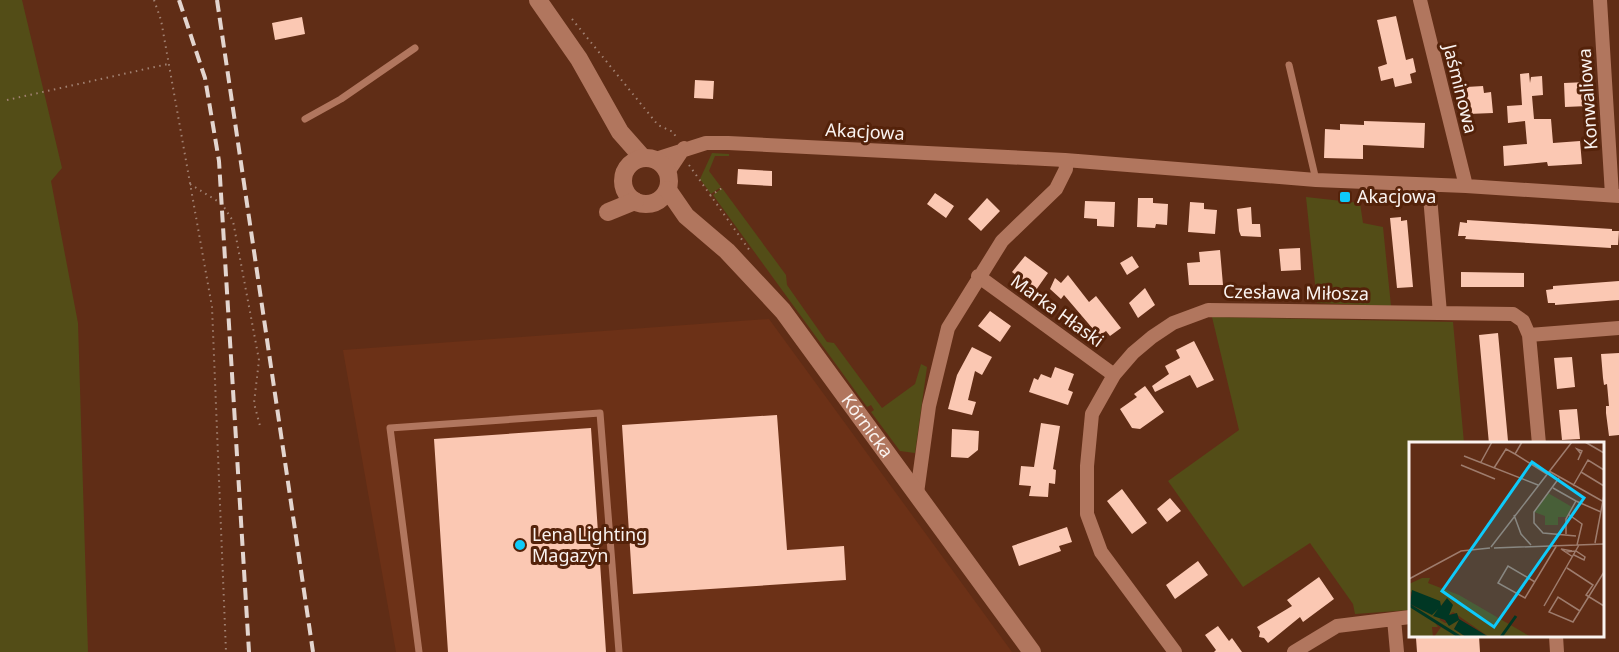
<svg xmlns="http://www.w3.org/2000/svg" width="1619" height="652" font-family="'Noto Sans',sans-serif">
<rect width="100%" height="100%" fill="#602d16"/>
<path fill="#6c3117" d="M769,319L1012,652H396L343,350Z"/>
<path fill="#534d17" d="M0,0H22L62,168L51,181L78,323L88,652H0Z
M712,153L729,154V156H715L709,171L721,187L711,194L700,179Z
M722,188L786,275L787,285L827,342L834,343L882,408L915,384L921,364L927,367L915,453L900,451L871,412L874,410L871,405L867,407L713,195Z
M1306,197L1360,203L1363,223L1383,227L1391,306L1317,303Z
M1212,317L1453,322L1464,443L1410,444V610L1355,614L1353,604L1310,543L1243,587L1168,481L1239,430Z"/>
<path fill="#fbc8b3" d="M1396,16L1406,60L1413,58L1416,72L1410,74L1412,83L1395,87L1393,78L1381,81L1378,67L1387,64L1377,20Z
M302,17L305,34L275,40L272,23Z
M1529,73L1530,83L1531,77L1542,76L1543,95L1532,96L1534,119H1551L1553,143L1580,141L1582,164L1548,166L1547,162L1504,166L1503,146L1527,144L1525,121L1508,123L1507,106L1522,105L1520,74Z
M695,80L714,81L713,99L694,98Z
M1587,82L1588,106L1565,107L1564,83Z
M1483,86L1484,93L1491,92L1493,113L1468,114L1466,87Z
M1364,121L1425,123L1424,148L1363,145V159L1324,158L1325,129L1340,130V124L1364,125Z
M738,169L772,171V186L737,184Z
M935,193L954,206L946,218L927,204Z
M987,198L1000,211L981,231L968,219Z
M1138,198H1153V203L1168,204L1167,225L1156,224L1155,228L1137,227Z
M1085,201L1115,202L1114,227L1097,226V219L1084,218Z
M1190,202L1204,203V209L1217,210L1215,234L1188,232Z
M1251,207L1252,224H1260L1261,237L1241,236L1239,231L1237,209Z
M1401,217V221L1407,220L1413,287L1397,288L1390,218Z
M1467,220L1612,229V231H1619L1618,245H1611V248L1465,239L1466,236H1458L1460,222L1467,223Z
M1300,248L1301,270L1281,271L1279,249Z
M1220,250L1223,285H1189L1187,263L1200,262L1199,252Z
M1025,256L1048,273L1036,290L1012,272Z
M1132,256L1139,267L1127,275L1120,263Z
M1461,272L1524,273V287H1461Z
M1068,275L1089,302L1096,296L1121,328L1110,336L1106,331L1099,336L1064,295L1061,299L1050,289L1055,278L1061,283Z
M1619,281V300L1555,305V303H1548L1546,290L1553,289V286Z
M1145,288L1155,305L1138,318L1129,303Z
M990,311L1011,326L1000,342L978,326Z
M1498,333L1508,441L1507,444H1489L1479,335Z
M1194,341L1214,380L1197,388L1190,375L1155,392L1152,386L1169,374L1165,366L1180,358L1176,350Z
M972,347L992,357L982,375L975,371L968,400L976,402L972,415L948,409L957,375Z
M1619,353V435L1609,436L1606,413V406H1609L1607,384L1604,385L1603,378L1601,354Z
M1572,357L1575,387L1557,389L1554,358Z
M1055,367L1074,374L1068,390L1073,392L1068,405L1029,392L1034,378L1038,380L1041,374L1051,378Z
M1145,386L1164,412L1140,429L1132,428L1120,409L1137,397L1134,394Z
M1577,409L1580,439L1562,440L1559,410Z
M777,415L787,550L844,546L846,580L633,594L622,425Z
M1041,423L1060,426L1053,469L1056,470L1055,484L1049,483L1048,497L1029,496L1031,486L1019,485L1021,466L1034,467Z
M591,428L606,652H448L434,439Z
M952,429L979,431L978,450L968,458L951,457Z
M1122,489L1147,523L1132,534L1107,501Z
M1170,498L1181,511L1167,522L1157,509Z
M1067,527L1072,542L1059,546L1061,551L1019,566L1012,546Z
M1198,561L1208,575L1175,599L1166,585Z
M1319,577L1334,599L1303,622L1300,617L1268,643L1264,638L1259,637L1260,632L1257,627L1292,606L1287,600Z
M1218,626L1229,641L1232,638L1242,652H1214L1216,650L1205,635Z
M1440,636H1479L1480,652H1417L1416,638Z"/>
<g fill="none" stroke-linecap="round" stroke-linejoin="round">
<path stroke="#a18172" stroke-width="2" stroke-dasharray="1.5 4.5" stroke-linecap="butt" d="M154,0L161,20L212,307L226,652
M572,19L658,125L673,132L676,137
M7,100L168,64
M689,165L750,251
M190,184L222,204L233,221L259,360L254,403L260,426
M710,196L722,188"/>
<path stroke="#b1765e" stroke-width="7" d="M1289,65L1316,180
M305,119L341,99L415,48
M419,652L390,428L600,413L619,652"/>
<path stroke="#b1765e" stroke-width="14" d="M1420,0L1466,186
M1600,0L1612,195
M656,159L706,143H728L1065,160L1316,180L1466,186L1619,196
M668,172L684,148
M1429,185L1440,313
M978,276L1114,375
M1529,335L1539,444
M917,493L929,406L948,328L1002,241L1056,189L1066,169L1065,160
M1394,619L1397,652
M1556,636L1557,652
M1175,652L1101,552L1087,514V466L1092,414L1114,375L1133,353L1152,337L1173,323L1208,310L1513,314L1523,321L1529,335L1619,328
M1294,652L1337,626L1410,617"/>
<g stroke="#b1765e" stroke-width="18">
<path d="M538,0L579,59L620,132L643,158"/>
<circle cx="646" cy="181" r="23"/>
<path id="s1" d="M668,190L686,216L727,251L783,311L1032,652"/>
<path d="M608,212L635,201"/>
</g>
<path stroke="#e3d5cf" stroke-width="4" stroke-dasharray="12 6" stroke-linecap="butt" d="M179,0L205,78L219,161L249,652
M217,0L313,652"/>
</g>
<g fill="#0ecafa" stroke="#54220a" stroke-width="2">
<rect x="1339" y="191" width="12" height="12" rx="3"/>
<circle cx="520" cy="545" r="6"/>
</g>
<g text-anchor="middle" stroke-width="6" stroke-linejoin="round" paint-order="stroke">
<g font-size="18" fill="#faf3f0" stroke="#54220a">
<text transform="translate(1460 89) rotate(76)" y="6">Jaśminowa</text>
<text transform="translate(1588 99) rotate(-94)" y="6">Konwaliowa</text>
<text transform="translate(865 132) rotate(3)" y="6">Akacjowa</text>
<text transform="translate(1296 293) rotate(1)" y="6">Czesława Miłosza</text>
<text transform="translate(1057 311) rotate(36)" y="6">Marka Hłaski</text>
<text dy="6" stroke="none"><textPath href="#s1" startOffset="310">Kórnicka</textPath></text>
</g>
<g font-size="18" fill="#faf3f0" stroke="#54220a" text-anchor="start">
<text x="1357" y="203">Akacjowa</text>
<text x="532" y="541">Lena Lighting<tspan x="532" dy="21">Magazyn</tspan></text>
</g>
</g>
<g transform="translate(1409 442)">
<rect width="195" height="195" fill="#602d16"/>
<path d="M139,51L163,65L157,75H149V83H136V74L125,70ZM13,136H21L19,141L50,153L122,195H80L44,170L40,173L43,161L37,158L32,164L22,156L0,149V142ZM0,162L17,170L29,166L31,178L36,181L50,178L45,187L57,195H25L32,185L40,190L25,179L29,185H23L24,195H0Z" fill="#534d17"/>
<path d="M3,148L31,159L32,164L38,156L44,163L40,173L48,171L50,177L80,195H57L45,187L50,178L40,184L36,178L24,174L29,167L23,173L1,162Z" fill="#003724"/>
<path fill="none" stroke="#003724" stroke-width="3" d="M0,163L51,195M92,195L107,174"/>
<path fill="none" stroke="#9e7c6d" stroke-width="1.5" d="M113,0L106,12L138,32M176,0L195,11M55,14L129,43M169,18L173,9L168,7L172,12M72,20L83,0M52,23L86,37M85,26L97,7L106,12M140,29L195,60M172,30L195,44M150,36L125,70V81L134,91L167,94M164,44L179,18L195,28M144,46L167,59M159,72L173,82L168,103M105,73L112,92L122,103M157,92V77L167,59L192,70M186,101L195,53M82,105L163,0M85,106L195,102M163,109L152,107L164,115M156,110L167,109L176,115L175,118L165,113M158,126L184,143L177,153L195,164M0,137L52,109L81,106M126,140L99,124L89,141L116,156L148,103M135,164L170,103M171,169L149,155L140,170L164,180L195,130"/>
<path fill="#0ecafa" fill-opacity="0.15" stroke="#0ecafa" stroke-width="3" d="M123,20L175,56L85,185L33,149Z"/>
<rect width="195" height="195" fill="none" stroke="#faf3f0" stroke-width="3"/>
</g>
</svg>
